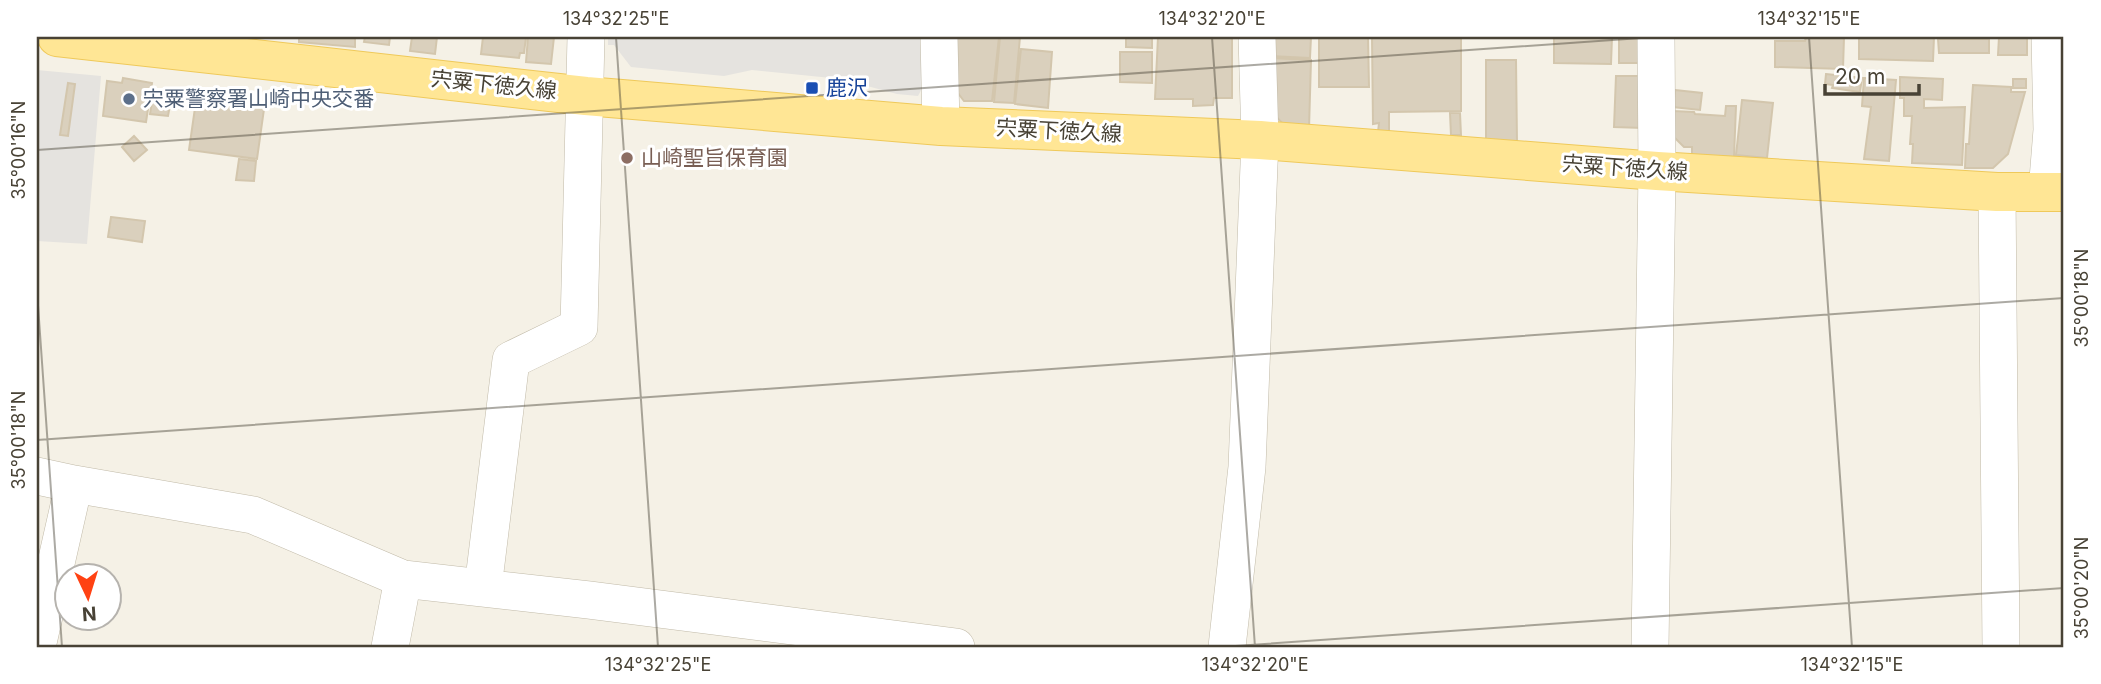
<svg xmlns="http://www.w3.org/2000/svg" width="2101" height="684" font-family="Inter,'Noto Sans JP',sans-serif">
<rect width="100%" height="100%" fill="#f5f1e6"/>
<path fill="#e5e3df" d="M608,37H926L925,83L918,96L897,94L841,79L752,70L724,76L631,67L614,45H608Z
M37,70L101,76L87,244L37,241Z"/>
<path fill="#dad0bd" stroke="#d3c6ad" stroke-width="2" d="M299,37H355V47L299,42Z
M365,37H390L389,45L364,42Z
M412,37H437L435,54L410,51Z
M483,37H526L524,53H520L519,58L481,54Z
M528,37H554L551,64L526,62Z
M952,37H999L992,101H964L948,80Z
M1000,37H1020L1014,103L994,102Z
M1126,37H1152V48L1126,47Z
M1158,37H1232V98H1214L1213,105L1193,106V99H1155Z
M1269,37H1311L1310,58L1268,56Z
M1319,37H1368L1369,87H1319Z
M1372,37H1382V38H1461V111L1389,112V132H1378L1379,123L1373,124Z
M1554,37H1612L1611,64L1554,63Z
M1619,37H1645V63H1619Z
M1806,37H1844L1843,69L1775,67V41H1805Z
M1859,37H1934L1933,61L1859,59Z
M1999,37H2027V55H1998Z
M1938,39H1989V53H1939Z
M1021,49L1052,52L1048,108L1015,104Z
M1120,52H1152V83L1120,82Z
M1270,58L1311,60L1309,129L1286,127L1268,108Z
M1486,60H1516L1517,143L1486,142Z
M1826,74L1862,78L1860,92L1832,88L1833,85L1825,84Z
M1616,76H1645L1643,128L1614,127Z
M1900,77L1943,79L1942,100L1924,99V108L1965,107L1962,165L1912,163L1913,144H1910L1912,116H1904V98H1900Z
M123,78L152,83L146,122L103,116L107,81L122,83Z
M1864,78L1896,80L1889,161L1864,159L1871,107L1862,106Z
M2013,79H2026V88H2013Z
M68,83L75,84L68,136L60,135Z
M1973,85L2011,87V92H2025L2008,154L1993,168H1965L1966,144H1969Z
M219,89L240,92L238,99L265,102L257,159L189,150L197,94L218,97Z
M1675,90L1702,93L1700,110L1673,107Z
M1742,100L1773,103L1767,158L1736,155Z
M152,102L170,105L168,116L150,114Z
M1726,106H1736L1734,157L1692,155V147H1684L1671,134L1673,111L1694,112L1695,114L1725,116Z
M1450,113H1460L1461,135H1451Z
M134,136L147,150L134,161L122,147Z
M239,159L256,161L254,181L236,180Z
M111,217L145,221L142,242L108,237Z"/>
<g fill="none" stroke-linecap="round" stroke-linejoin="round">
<g stroke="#c1baa8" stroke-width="38">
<path id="street" d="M939,37L941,126
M1997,192L2001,647
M2047,192L2052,130L2050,37
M37,476L74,484L253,515L403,579L589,600L956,647
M483,588L511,360L579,327L586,37
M37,647L74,484
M390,647L403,579
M1227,647L1247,467L1260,140L1257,37
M1650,647L1657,171L1656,37"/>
</g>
<g stroke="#efc95a" stroke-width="40">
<path id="primary" d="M57,37L586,96L941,126L1260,140L1657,171L1997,192H2064"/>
</g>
<use href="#street" stroke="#fff" stroke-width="37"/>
<use href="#primary" stroke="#ffe695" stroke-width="38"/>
</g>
<path fill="none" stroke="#484235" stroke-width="2" stroke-opacity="0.45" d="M616,37L658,647M1212,37L1255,647M1809,37L1852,647M37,150L1655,37M37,291L62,647M37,440L2064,298M1221,647L2064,588"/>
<rect fill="#1a4fb4" stroke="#fff" stroke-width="2.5" x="805" y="81" width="14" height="14" rx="3.5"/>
<circle fill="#5c6f8a" stroke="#fff" stroke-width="2.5" cx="129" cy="99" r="7"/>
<circle fill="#8d6e63" stroke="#fff" stroke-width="2.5" cx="627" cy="158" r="7"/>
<g text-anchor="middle" stroke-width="6" stroke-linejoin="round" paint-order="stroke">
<g font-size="21" fill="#484235" stroke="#fff">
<text transform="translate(494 85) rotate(6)" y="7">宍粟下徳久線</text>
<text transform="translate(1059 131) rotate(3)" y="7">宍粟下徳久線</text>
<text transform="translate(1625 168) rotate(4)" y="7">宍粟下徳久線</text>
</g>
<g font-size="21" fill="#164399" stroke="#fff" text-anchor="start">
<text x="826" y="95">鹿沢</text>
</g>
<g font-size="21" fill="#4e5e75" stroke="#fff" text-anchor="start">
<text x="143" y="106">宍粟警察署山崎中央交番</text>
</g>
<g font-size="21" fill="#785e54" stroke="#fff" text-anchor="start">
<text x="641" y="165">山崎聖旨保育園</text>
</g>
</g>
<rect width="2101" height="684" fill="none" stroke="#ffffff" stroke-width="77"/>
<g transform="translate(88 597) rotate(176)"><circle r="33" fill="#ffffff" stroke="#b6b3ae" stroke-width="2"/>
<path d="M0-5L12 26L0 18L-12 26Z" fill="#ff4213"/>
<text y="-10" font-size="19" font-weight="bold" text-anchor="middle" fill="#484235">N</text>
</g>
<path d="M1825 84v10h94v-10" fill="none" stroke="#484235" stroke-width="3.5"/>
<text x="1835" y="84" font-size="21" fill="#484235" stroke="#ffffff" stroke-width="5" paint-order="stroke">20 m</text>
<rect x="38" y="38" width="2024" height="608" fill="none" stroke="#484235" stroke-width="2.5"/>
<g font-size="18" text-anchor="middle" fill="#484235">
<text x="616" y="25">134°32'25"E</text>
<text x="1212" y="25">134°32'20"E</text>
<text x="1809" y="25">134°32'15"E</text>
<text transform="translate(19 150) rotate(-90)" y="6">35°00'16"N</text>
<text transform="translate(2082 298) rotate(-90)" y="6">35°00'18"N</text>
<text transform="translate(19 440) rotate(-90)" y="6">35°00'18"N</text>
<text transform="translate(2082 588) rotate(-90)" y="6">35°00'20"N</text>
<text x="658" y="671">134°32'25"E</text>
<text x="1255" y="671">134°32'20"E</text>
<text x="1852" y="671">134°32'15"E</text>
</g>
</svg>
